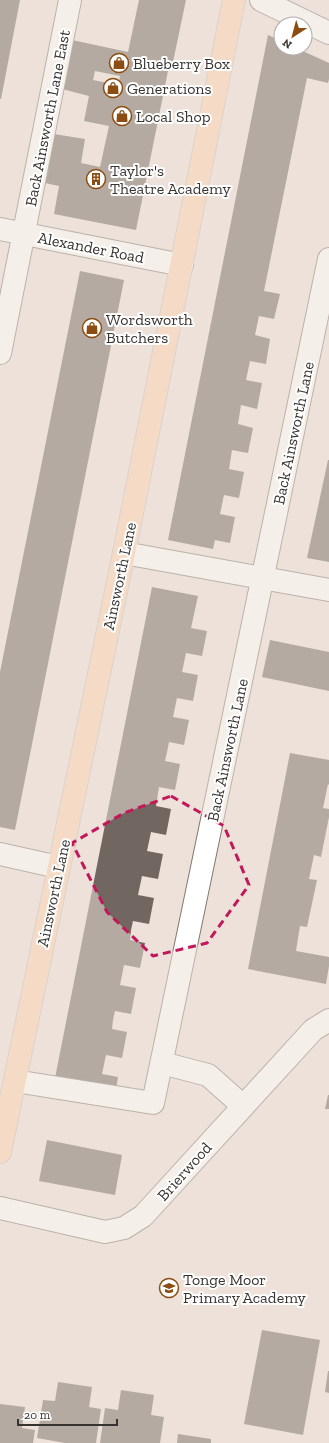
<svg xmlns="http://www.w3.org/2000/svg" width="329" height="1443" font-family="'Zilla Slab',serif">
<rect width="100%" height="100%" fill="#ede1d9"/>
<path fill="#716760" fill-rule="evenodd" d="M0,0H20L1,99H0Z
M139,0H186L173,62L170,61L136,230L54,214L59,186L45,183L54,134L85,139L81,163L100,167L109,126L84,121L89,96L62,89L72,40L128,52ZM95,71L120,76L118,85L93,80Z
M268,35L281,41V48H296L329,63V79L328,83L307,78L264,291L280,294L274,319L259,316L255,335L270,339L266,364L250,361L246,380L262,383L257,409L241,405L238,424L253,428L248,453L232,450L229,469L244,472L239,498L224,495L220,514L235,517L230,543L215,540L213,549L168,540Z
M80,271L124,280L15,830L0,827V672Z
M328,460H329V562L307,558Z
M152,587L198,596L191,628L207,631L202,656L186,653L182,672L198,675L193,701L177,698L173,717L189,720L184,745L169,742L167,752L165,761L180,764L175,790L159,787L156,806L171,809L166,835L151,832L147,851L163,854L158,879L142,876L138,895L154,898L149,924L133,921L131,930L130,940L145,943L140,968L124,965L120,985L136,988L131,1014L115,1011L113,1020L112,1029L127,1032L122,1058L106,1055L102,1074L118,1077L116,1090L55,1078Z
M270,640L329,652V691L262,677Z
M290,753L329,760V785L328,784L323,808L329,809V817L321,857L314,855L309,879L317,880L307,927L300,926L296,951L329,957V966L326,984L248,969Z
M328,1095H329V1109H325Z
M47,1140L122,1155L115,1195L39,1181Z
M262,1330L320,1340L303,1435L244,1424Z
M328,1371H329V1393L325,1392Z
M58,1382L92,1387L89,1407L101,1409L96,1443H65L37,1438L43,1400L55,1401Z
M121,1390L154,1395L151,1415L164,1417L160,1443H100L105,1408L118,1410Z
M0,1404L25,1407L22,1428L35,1430L33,1443H0Z
M178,1434L211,1439V1443H177Z"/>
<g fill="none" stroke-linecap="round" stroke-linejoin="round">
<g stroke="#827870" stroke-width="24">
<path id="minor" d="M261,0L329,33
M0,229L182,265
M0,353L70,0
M124,553L329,590
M0,854L58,867
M162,1063L208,1075L243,1106
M15,1081L153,1103L329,259
M0,1208L105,1232L124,1228L143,1216L313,1030L329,1020"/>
</g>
<g stroke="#c3c2c1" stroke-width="24">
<path id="major" d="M0,1152L124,553L234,0"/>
</g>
<use href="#minor" stroke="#fff" stroke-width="22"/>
<use href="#major" stroke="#fed1ae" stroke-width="22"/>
</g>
<path d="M0 0H329V1443H0ZM171,796L224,826L249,885L207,943L153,956L107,912L72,843L124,813Z" fill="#ede1d9" fill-opacity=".55" fill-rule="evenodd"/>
<path fill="none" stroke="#c2185b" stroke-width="3" stroke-dasharray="8 5" stroke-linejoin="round" d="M171,796L224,826L249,885L207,943L153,956L107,912L72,843L124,813Z"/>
<defs>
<g id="shop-ring" transform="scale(1)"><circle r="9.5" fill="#fff" stroke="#8b4d11" stroke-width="1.5"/><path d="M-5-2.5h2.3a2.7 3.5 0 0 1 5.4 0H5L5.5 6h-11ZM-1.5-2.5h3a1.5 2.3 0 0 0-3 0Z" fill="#8b4d11"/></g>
<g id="building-ring" transform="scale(1)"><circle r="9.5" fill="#fff" stroke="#8b4d11" stroke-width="1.5"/><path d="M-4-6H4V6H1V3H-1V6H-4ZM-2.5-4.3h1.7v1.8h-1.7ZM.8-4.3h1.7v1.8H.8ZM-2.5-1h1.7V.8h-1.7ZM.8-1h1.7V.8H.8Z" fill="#8b4d11"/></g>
<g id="school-ring" transform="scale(1)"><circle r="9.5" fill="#fff" stroke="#8b4d11" stroke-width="1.5"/><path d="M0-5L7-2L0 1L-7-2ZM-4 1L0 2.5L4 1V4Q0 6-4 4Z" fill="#8b4d11"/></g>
</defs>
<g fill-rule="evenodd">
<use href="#shop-ring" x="119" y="63"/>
<use href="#shop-ring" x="113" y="88"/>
<use href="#shop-ring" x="122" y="116"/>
<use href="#building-ring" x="96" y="179"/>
<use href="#shop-ring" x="92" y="328"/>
<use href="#school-ring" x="169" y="1288"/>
</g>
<g text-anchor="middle" stroke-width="4" stroke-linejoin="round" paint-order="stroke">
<g font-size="16" fill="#373330" stroke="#fff" text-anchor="start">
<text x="133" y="69">Blueberry Box</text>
<text x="127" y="94">Generations</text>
<text x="136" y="122">Local Shop</text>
<text x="110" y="176">Taylor's<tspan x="110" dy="18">Theatre Academy</tspan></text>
<text x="106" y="325">Wordsworth<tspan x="106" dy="18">Butchers</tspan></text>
<text x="183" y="1285">Tonge Moor<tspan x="183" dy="18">Primary Academy</tspan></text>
</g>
<g font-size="16" fill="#373330" stroke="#fff">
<text transform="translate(47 118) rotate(-79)" y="6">Back Ainsworth Lane East</text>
<text transform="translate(91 247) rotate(11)" y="6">Alexander Road</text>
<text transform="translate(293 433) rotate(-78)" y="6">Back Ainsworth Lane</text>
<text transform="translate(119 576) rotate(-78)" y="6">Ainsworth Lane</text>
<text transform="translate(227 750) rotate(-78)" y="6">Back Ainsworth Lane</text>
<text transform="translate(53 893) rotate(-78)" y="6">Ainsworth Lane</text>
<text transform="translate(184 1171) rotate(-48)" y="6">Brierwood</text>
</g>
</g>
<g transform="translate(293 36) rotate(216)"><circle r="19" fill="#ffffff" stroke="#afadac"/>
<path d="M0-3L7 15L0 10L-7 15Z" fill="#8b4d11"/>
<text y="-6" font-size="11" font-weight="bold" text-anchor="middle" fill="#373330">N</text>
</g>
<path d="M18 1419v6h99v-6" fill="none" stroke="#373330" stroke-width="2"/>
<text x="24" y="1419" font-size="12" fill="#373330" stroke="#ffffff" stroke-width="3" paint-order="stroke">20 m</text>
</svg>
